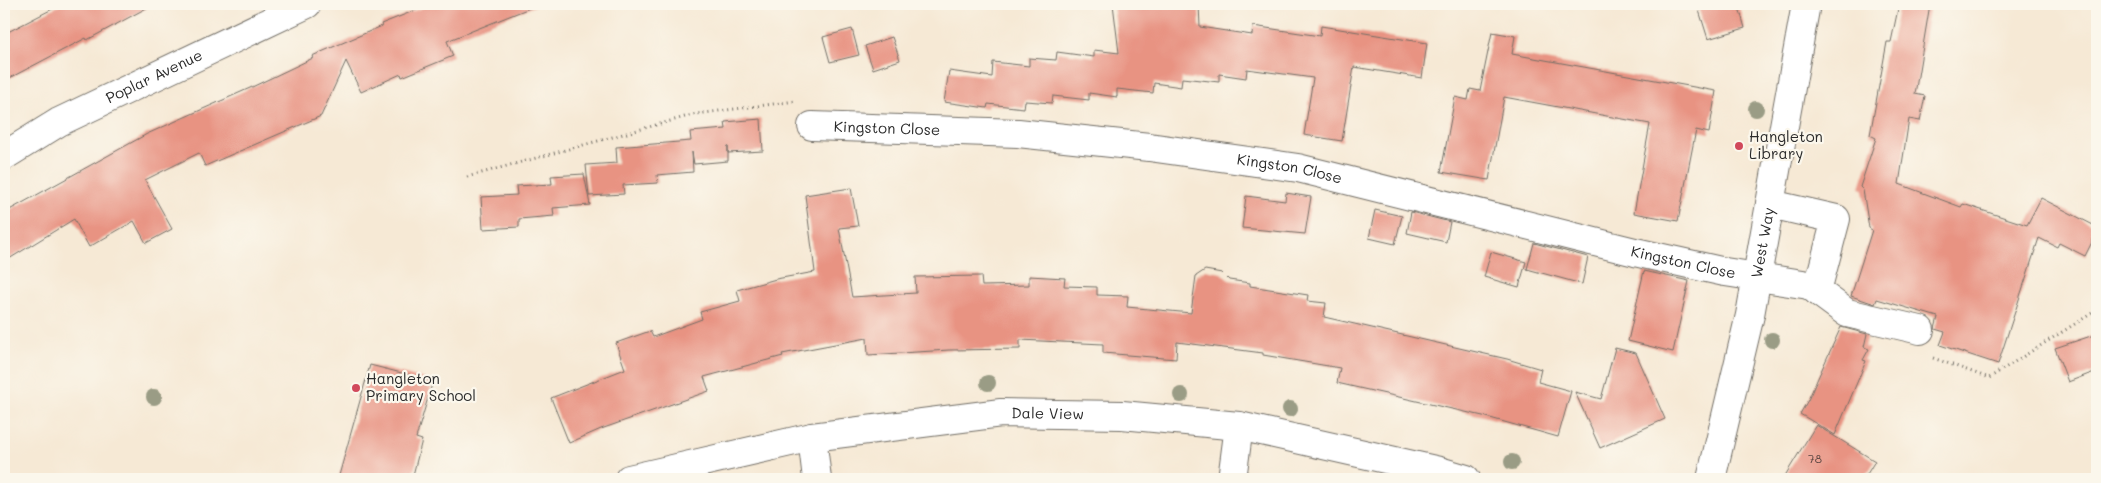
<svg xmlns="http://www.w3.org/2000/svg" width="2101" height="483" font-family="Mali,sans-serif">
<rect width="100%" height="100%" fill="#fbf7ec"/>
<filter id="ink" filterUnits="userSpaceOnUse"><feTurbulence type="fractalNoise" baseFrequency=".02" numOctaves="2"/><feDisplacementMap in="SourceGraphic" scale="10" xChannelSelector="R" yChannelSelector="G"/><feConvolveMatrix kernelMatrix="1 2 1 2 8 2 1 2 1" color-interpolation-filters="sRGB"/></filter>
<filter id="wash" filterUnits="userSpaceOnUse"><feTurbulence type="fractalNoise" baseFrequency=".0096" numOctaves="4" result="noise"/><feDisplacementMap in="SourceGraphic" scale="20" xChannelSelector="R" yChannelSelector="G"/><feGaussianBlur stdDeviation="1.12" result="paint"/><feColorMatrix in="noise" values="0 0 0 0 0 0 0 0 0 0 0 0 0 0 0 0 0 1.4 0 .05"/><feComposite in="paint" operator="in"/></filter>
<g filter="url(#wash)">
<rect width="100%" height="100%" fill="#f6e9d5"/>
<g id="blocks">
<path fill="#e89382" d="M62,4H154L87,40L86,38L4,81V34Z
M431,4H537V5L447,41L453,56L402,77L401,74L361,92L346,61L321,116L205,166L199,153L145,180L172,229L146,243L134,221L89,247L74,219L4,262V213L147,134L250,88L313,58L312,56L382,26L381,24Z
M1113,4H1199L1200,27L1252,35L1253,26L1320,36L1321,26L1427,43L1422,78L1354,67L1342,141L1304,135L1313,78L1247,69L1246,78L1219,74V82L1182,78L1181,87L1154,83L1153,93L1117,89V97L1089,93V100L1053,96L1052,103L1025,101L1024,108L988,104L987,108L944,102L949,71L992,77L993,62L1029,66V58L1056,60L1057,52L1094,57V50L1119,53Z
M1697,4H1738L1745,28L1708,39Z
M1899,4H1930L1915,94L1925,96L1920,121L1909,119L1899,184L1961,207L1963,204L2027,225L2041,198L2097,227V232L2085,256L2059,243L2057,247L2039,238L1998,364L1940,345L1945,332L1935,329L1938,317L1877,299L1875,304L1851,296L1872,230L1869,228L1863,190L1860,187L1876,138L1870,135L1887,42H1891Z
M852,29L859,55L830,62L823,37Z
M1492,32L1515,36L1512,54L1716,91L1709,133L1696,130L1678,221L1634,213L1650,124L1504,97L1489,180L1441,172L1455,97L1468,100L1470,89L1480,91Z
M892,37L900,60L873,69L865,46Z
M761,119L763,151L728,153V146V161L694,164L692,152L693,172L657,175L658,183L623,185L624,194L589,196L586,165L617,163L616,147L691,141L690,132L726,129L725,122Z
M584,174L590,205L553,208L554,216L519,219V227L483,229L481,197L517,195L516,186L552,184L551,176Z
M851,188L858,226L839,228L852,297L916,293L915,277L981,276L982,286L1029,285V276L1065,278L1064,286L1097,287V295L1128,296L1127,307L1191,313L1196,276L1205,270L1222,273L1229,280L1250,283V286L1308,295L1307,301L1326,303L1324,317L1507,359L1541,369L1538,382L1571,391L1558,437L1483,416L1337,383L1340,368L1263,355V353L1177,342L1176,359L1103,353V344L1020,340V349L949,350L868,355L867,338L782,354L783,356L704,377L709,391L601,429L569,443L551,398L625,369L616,343L650,331L653,337L702,319L700,312L740,301L737,290L776,279L815,272L805,195Z
M1286,193L1311,197L1305,234L1242,228L1246,196L1285,201Z
M1375,210L1402,216L1395,244L1369,238Z
M1411,212L1450,222L1446,242L1407,233Z
M1534,243L1588,257L1582,284L1527,269Z
M1491,252L1526,262L1519,287L1484,277Z
M1644,271L1689,281L1673,352L1628,341Z
M1841,327L1867,334L1864,347L1869,349L1863,360L1866,361L1835,435L1800,414L1808,400Z
M2097,334V371L2068,382L2055,348Z
M1615,348L1636,353L1665,419L1600,448L1575,392L1601,399Z
M370,365L433,381L416,438L422,440L412,479H338Z
M1816,425L1875,461L1864,479H1783Z"/>
</g>
</g>
<g filter="url(#ink)">
<use href="#blocks" fill-opacity="0" stroke="#726e66" stroke-width="1"/>
<g fill="none" stroke-linecap="round" stroke-linejoin="round">
<g stroke="#726e66" stroke-width="30">
<g id="minor">
<path id="s1" d="M812,126L1018,133L1149,147L1298,168L1635,252L1725,272L1809,285L1847,313L1920,330"/>
<path id="s2" d="M4,156L59,122L307,4"/>
<path d="M1770,204L1836,219L1817,291"/>
<path d="M812,437L817,479"/>
<path id="s3" d="M629,479L812,437L1001,413L1122,415L1239,426L1439,471L1466,479"/>
<path d="M1232,479L1239,426"/>
<path id="s4" d="M1711,479L1750,315L1806,4"/>
</g>
</g>
<path stroke="#726e66" stroke-width="3" stroke-dasharray="1 4" stroke-linecap="butt" d="M467,177L696,114L796,101
M1933,358L1989,378L2097,310"/>
<use href="#minor" stroke="#fff" stroke-width="28"/>
</g>
<g fill="#9a9c85">
<circle cx="1756" cy="109" r="8"/>
<circle cx="1772" cy="340" r="8"/>
<circle cx="988" cy="383" r="8"/>
<circle cx="1181" cy="395" r="8"/>
<circle cx="154" cy="397" r="8"/>
<circle cx="1290" cy="409" r="8"/>
<circle cx="1512" cy="462" r="8"/>
</g>
</g>
<g fill="#d1495b" stroke="#fbf7ec" stroke-width="2">
<circle cx="1739" cy="146" r="5"/>
<circle cx="356" cy="388" r="5"/>
</g>
<g text-anchor="middle" stroke-width="4.5" stroke-linejoin="round" paint-order="stroke">
<g font-size="12" fill="#5a4541">
<text x="1815" y="463">78</text>
</g>
<g font-size="15" fill="#2b2b2b" stroke="#fbf7ec">
<text dy="5" stroke="none"><textPath href="#s2" startOffset="170">Poplar Avenue</textPath></text>
<text dy="5" stroke="none"><textPath href="#s1" startOffset="75">Kingston Close</textPath></text>
<text dy="5" stroke="none"><textPath href="#s1" startOffset="480">Kingston Close</textPath></text>
<text dy="5" stroke="none"><textPath href="#s4" startOffset="242">West Way</textPath></text>
<text dy="5" stroke="none"><textPath href="#s1" startOffset="885">Kingston Close</textPath></text>
<text dy="5" stroke="none"><textPath href="#s3" startOffset="425">Dale View</textPath></text>
</g>
<g font-size="15" fill="#2b2b2b" stroke="#fbf7ec" text-anchor="start">
<text x="1749" y="142">Hangleton<tspan x="1749" dy="17">Library</tspan></text>
<text x="366" y="384">Hangleton<tspan x="366" dy="17">Primary School</tspan></text>
</g>
</g>
<rect width="2101" height="483" fill="none" stroke="#fbf7ec" stroke-width="20"/>
</svg>
